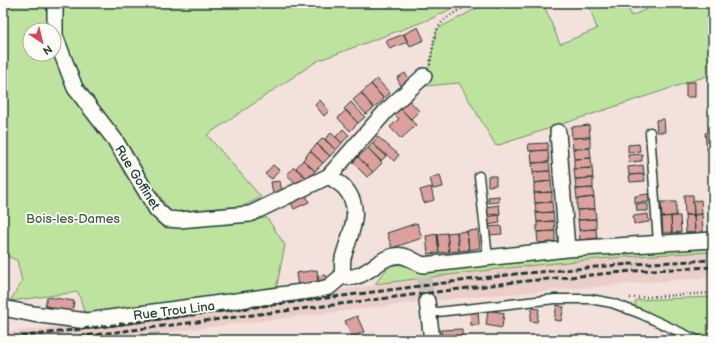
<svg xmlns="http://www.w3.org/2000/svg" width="716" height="343" font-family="'Balsamiq Sans',sans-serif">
<rect width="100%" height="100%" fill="#f3e1dc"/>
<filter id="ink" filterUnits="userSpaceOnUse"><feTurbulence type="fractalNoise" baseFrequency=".025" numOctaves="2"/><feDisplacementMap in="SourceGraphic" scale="8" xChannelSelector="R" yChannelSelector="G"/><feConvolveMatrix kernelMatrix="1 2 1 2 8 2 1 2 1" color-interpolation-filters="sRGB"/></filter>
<g filter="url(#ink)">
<path fill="#eccec9" d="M713,252V277L427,301L103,340H3V333L283,299L430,277L556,263L662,254Z"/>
<path fill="#bee39e" stroke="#6e9069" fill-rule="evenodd" d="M3,3H462L433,18L317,61L207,135L261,197L244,206L171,212L143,172L117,152L159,224L267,218L285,245L275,295L88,323L78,292L10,301L22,282L17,260L3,255ZM30,30H54V54H30Z
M487,3H543L560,44L597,29L588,3H627L631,16L661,3H713V74L496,146L459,83L425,86L437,29Z
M713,247V252C600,256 487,270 375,284C388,267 390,260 413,268Z
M713,297V340H701L634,307L636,300Z
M159,333V340H103Z"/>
<path fill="#dca19d" stroke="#1f3d34" d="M418,27L424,40L410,46L404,34Z
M404,34L407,42L390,49L386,41Z
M405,73L411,83L402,88L397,78Z
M377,79L390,93L384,99L371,84Z
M686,82H695V97H686Z
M371,84L384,99L374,108L361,93Z
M361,93L374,108L366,114L353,100Z
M408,99L419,111L411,119L399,107Z
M320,100L329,111L324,116L315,105Z
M351,102L365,117L358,123L344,109Z
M399,107L416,125L401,139L390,127L399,119L393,113Z
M346,110L358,123L350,131L338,118Z
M664,119L665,132H657L656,120Z
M589,125L590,137L572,138L571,127Z
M343,129L349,135L342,143L336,137Z
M713,132V149L707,150L705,133Z
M331,133L342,143L336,150L325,139Z
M378,137L399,155L394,161L372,143Z
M590,137V148L573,149L572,138Z
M323,138L336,150L330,156L317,144Z
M372,143L386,156L381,161L368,148Z
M548,143V150L529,151L528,144Z
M317,144L330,156L323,163L310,151Z
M639,144L640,151L628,152V145Z
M368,148L382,163L373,172L358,157Z
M590,148L591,158L574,159L573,149Z
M548,150L549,162L532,163L531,151Z
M310,151L323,163L315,171L303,160Z
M642,154V161L629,162L628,155Z
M358,157L373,172L367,177L353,163Z
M591,158L592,168L574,169V159Z
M303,160L315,171L308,179L296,168Z
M549,162L550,171L533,172L532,163Z
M273,165L279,170L272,179L265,174Z
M643,165L644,174L629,175L628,167Z
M294,167L306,178L299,186L287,175Z
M592,168L593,178L575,179L574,169Z
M550,171L551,181L534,183L533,172Z
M644,174L645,181L630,182L629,175Z
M440,175L443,187L433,189L430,178Z
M488,176H496V185L488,186Z
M593,178V188L576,189L575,179Z
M280,181L282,192L273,194L271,182Z
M551,181L552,192L534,193V183Z
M431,187L434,200L424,203L420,190Z
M593,188L594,197L577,199L576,189Z
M305,192L309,202L294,209L289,198Z
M552,192V202L535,203L534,193Z
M648,194L649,202L635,203V196Z
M684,195H693L694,215H685Z
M499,196V202L489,203L488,197Z
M594,197L595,209L577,210V199Z
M701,200L702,214L694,215L693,201Z
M713,201V227L712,202Z
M552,202L553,212L536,213L535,203Z
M661,202H676V216L662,217Z
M636,204H648V211H637Z
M499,205L500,214L487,215L486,207Z
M595,209L596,219L578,220L577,210Z
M553,212L554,221L537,222L536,213Z
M648,214L649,222L634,224L633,216Z
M702,214L703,232L695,233L694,215Z
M499,215L500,223L488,225L487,217Z
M685,215H694L695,233H686Z
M671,216L672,233H663L662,217Z
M671,216H680L681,232L672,233Z
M596,219V229L579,230L578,220Z
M554,221L555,231L537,232V222Z
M417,223L422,238L392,248L387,233Z
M501,226L502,234L489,235L488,227Z
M596,229L597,238L580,240L579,230Z
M478,230L480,248L469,250L467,231Z
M467,231L469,250L459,251L457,232Z
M555,231V242L538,243L537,232Z
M457,232L459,251L449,252L447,233Z
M447,233L449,252L439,253L437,234Z
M437,234L439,253L428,254L426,236Z
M317,270L319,284L298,287L296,273Z
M326,275L327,283L319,284L317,276Z
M47,297L74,301L72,315L51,312L52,307L45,306Z
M557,305L564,307L561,321L554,320Z
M532,308L539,309L537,322L530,321Z
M488,310L504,313L502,328L486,325Z
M478,311L479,325H471L470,312Z
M357,316L364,332L352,337L345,321Z
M462,329V340H442L441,330Z"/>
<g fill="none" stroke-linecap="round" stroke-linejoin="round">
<path stroke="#c9c0ba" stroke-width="15" stroke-dasharray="15 8" stroke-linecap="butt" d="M424,277L427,301"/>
<g stroke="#1f3d34" stroke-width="11">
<path id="service" d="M650,132L658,242
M479,176L488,258
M428,313L555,299H590L612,303L641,314L697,340"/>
</g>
<g stroke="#1f3d34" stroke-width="18">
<path id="minor" d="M55,3V36L75,88L115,140L157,210L167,219L179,220L250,214L329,176L386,111L424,76
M558,132L567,249
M329,176C334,180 340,183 344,187C365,210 349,235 343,258C342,263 343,270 342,276
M342,276C366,284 380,251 403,256C409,257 417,263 423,265L567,249L713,240
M427,301L432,340
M3,308L33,314L87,321L317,290L329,287L342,276"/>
</g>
<path stroke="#1f3d34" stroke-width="2.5" stroke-dasharray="1 3" stroke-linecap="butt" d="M430,65C436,23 435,23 472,3
M630,298L713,293"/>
<use href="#service" stroke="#fdfcf7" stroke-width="8"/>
<use href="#minor" stroke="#fdfcf7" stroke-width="15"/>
<path stroke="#1f3d34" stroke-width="3" stroke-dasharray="6 3" stroke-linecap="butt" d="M3,339L515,274L632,264L713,260
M52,340L516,282L633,271L713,267"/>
</g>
</g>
<g text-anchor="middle" stroke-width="3.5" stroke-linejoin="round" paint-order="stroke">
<g font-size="13" fill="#1f3d34" stroke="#fdfcf7">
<text transform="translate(138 177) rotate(58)" y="5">Rue Goffinet</text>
<text transform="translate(174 310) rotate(-7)" y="5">Rue Trou Lina</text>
</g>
<g font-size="13" fill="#3f5e49" stroke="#fdfcf7">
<text x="73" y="223">Bois-les-Dames</text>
</g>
</g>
<rect width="716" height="343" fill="none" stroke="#fdfcf7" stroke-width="16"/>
<rect x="8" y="8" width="700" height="327" fill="none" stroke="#1f3d34" stroke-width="1.5" filter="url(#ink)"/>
<g transform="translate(42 42) rotate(145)"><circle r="19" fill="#fdfcf7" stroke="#a4b0a9"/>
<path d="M0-3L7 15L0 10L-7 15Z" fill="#d1495b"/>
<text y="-6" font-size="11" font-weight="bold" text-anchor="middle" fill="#1f3d34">N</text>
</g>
</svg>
